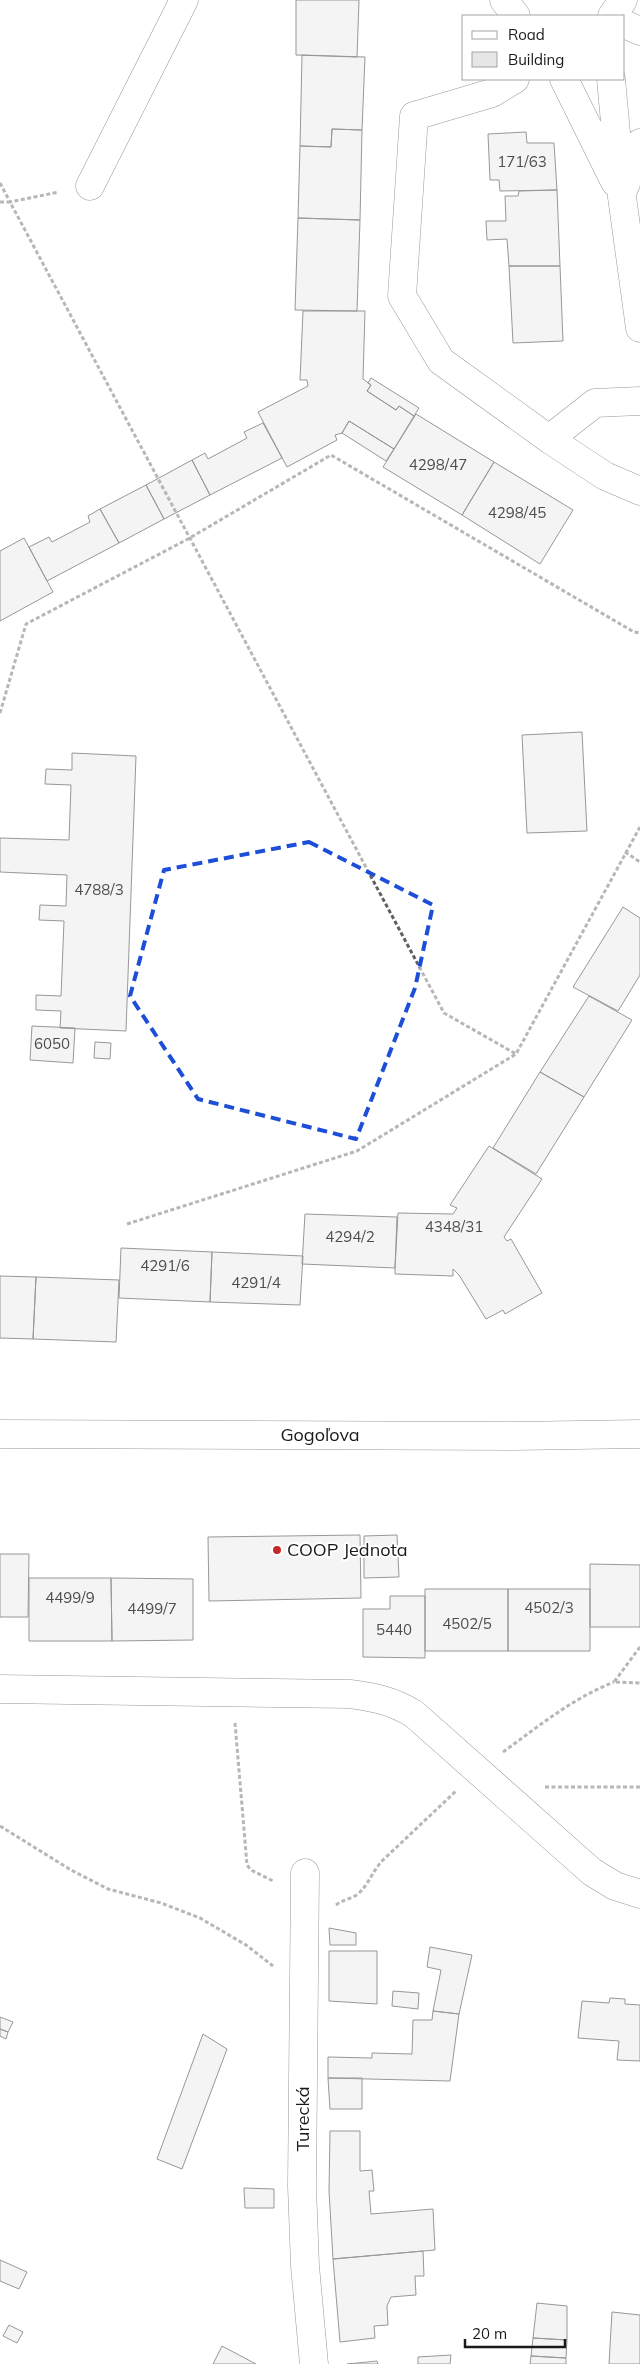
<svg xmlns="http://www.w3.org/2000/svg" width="640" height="2364" font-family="Mulish,sans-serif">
<rect width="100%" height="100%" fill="#fff"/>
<path fill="#e6e6e6" stroke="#1a1a1a" d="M296,0H359L357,57L296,55Z
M302,55L365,57L362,130L332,129L331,147L300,146Z
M332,129L362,130L360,220L298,218L300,146L331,147Z
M526,132L527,143H554L557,190L500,191L499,180H490L488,134Z
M557,190L560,266H509L507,239L487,240L486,221H506L505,196H518L519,191Z
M298,218L360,220L357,311L295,310Z
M509,266H560L563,341L513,343Z
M303,311H365L363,379L371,385L367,391L396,410L399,406L414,416L394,449L349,421L342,433L335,435L337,440L287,467L258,412L308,386L307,380H300Z
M371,378L419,408L414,416L399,406L396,410L367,391L371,385L368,383Z
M416,414L494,462L462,515L383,467Z
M349,421L394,449L386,461L342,433Z
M263,423L282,458L210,495L192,460L205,453L208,459L247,438L244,432Z
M192,460L210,495L164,519L146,485Z
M494,462L573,510L540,564L462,515Z
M146,485L164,519L119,543L100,509Z
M100,509L119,543L47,581L29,547L49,537L52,542L90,522L88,516Z
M24,538L53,592L0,621V551Z
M582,732L587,831L527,833L522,735Z
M72,753L136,756L126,1031L60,1028L61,1011L36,1010V995L61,996L64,921L39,920L40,905L66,906L67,875L0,872V838L69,840L71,785L45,784L46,769L72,770Z
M623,907L640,918V975L618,1011L573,987Z
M589,996L632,1020L584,1097L540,1072Z
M32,1026L75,1028L73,1063L30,1060Z
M95,1042L111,1043L110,1059L94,1058Z
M540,1072L584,1097L536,1174L493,1148Z
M489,1146L542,1179L504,1237L507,1241L511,1239L542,1293L505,1314L503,1310L486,1319L459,1275L453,1269V1276L395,1274V1268L398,1213L453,1214L457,1208L450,1205Z
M305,1214L397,1217L395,1268L302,1264Z
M121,1248L212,1252L210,1302L119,1298Z
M212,1252L303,1256L300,1305L210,1302Z
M0,1276L36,1277L33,1339L0,1338Z
M36,1277L119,1280L116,1342L33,1339Z
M360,1535L361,1598L209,1601L208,1537Z
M397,1535L399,1577L364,1578V1536Z
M0,1554H29L28,1617H0Z
M590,1564L640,1565V1627H590Z
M29,1578H111L112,1641H29Z
M111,1578L193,1579V1640L112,1641Z
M425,1589H508V1651H425Z
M508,1589H590V1651H508Z
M390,1596H425V1658L363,1657V1609H390Z
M329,1928L356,1933V1945H330Z
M430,1947L472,1955L459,2014L433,2011L441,1970L427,1967Z
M329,1951H377V2004L329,2001Z
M393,1991L419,1993L418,2009L392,2006Z
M610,1998L625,1999V2004L640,2005V2061L617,2060L619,2041L578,2038L582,2001L609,2003Z
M433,2011L459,2014L450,2081L328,2078V2057L372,2058V2053L412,2054L413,2020H432Z
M0,2017L13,2022L8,2032L0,2029Z
M0,2029L8,2032L6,2039L0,2036Z
M203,2034L227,2049L182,2169L157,2159Z
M328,2078H362V2109H330Z
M330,2131H360V2171L372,2170L374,2191H369L371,2214L433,2209L435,2250L333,2259L329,2191Z
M244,2188L274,2189V2208H245Z
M423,2251L424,2276H415L416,2295L391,2297L387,2306L388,2325L374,2326L375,2338L340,2342L333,2259Z
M0,2260L27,2272L19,2289L0,2281Z
M537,2303L567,2306V2340L533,2338Z
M612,2312L640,2315V2364H609Z
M9,2325L23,2332L17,2343L3,2336Z
M533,2338L567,2340L566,2358L531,2356Z
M222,2346L256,2364H213Z
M451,2355L450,2364H418V2357Z
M531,2356L566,2358V2364H530Z
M377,2361L378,2364H347Z"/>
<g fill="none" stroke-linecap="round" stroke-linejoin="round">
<g stroke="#1a1a1a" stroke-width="29">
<path id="minor" d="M504,0L516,16
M612,16L623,0
M624,24L640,31
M515,79L492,93L414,116L402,296L441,361L549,439L605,476L640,491
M564,79L615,182
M611,79L622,197L640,328
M90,186L184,0
M625,186L640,143
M549,439L595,403L640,401
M0,1434L514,1436L640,1434
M0,1689L350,1694C374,1697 393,1701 414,1714L592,1872L615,1886L640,1894
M305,1873L302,2186L305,2266L314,2364"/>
</g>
<path stroke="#5f5f5f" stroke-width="3" stroke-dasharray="4 2.5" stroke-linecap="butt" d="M0,183L10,202L59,192
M0,202H10L444,1013L516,1054L640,827
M0,713L26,624L188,539L331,455L634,632L640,633
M625,852L640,862
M127,1224L357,1151L516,1054
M640,1647L614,1682L640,1683
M235,1723L247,1865L251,1870L273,1881
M503,1752C539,1726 573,1698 614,1682
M545,1787H640
M0,1826L71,1870L108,1889L161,1903L200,1918L246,1945L273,1966
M336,1905C342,1900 351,1899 358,1894C369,1884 372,1872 382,1861L456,1791"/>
<use href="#minor" stroke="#fff" stroke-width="28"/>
</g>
<path d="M0 0H640V2364H0ZM309,842L433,905L415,988L356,1139L198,1099L130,996L164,870Z" fill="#fff" fill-opacity=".55" fill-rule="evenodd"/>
<path fill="none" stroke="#1d4ed8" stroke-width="4" stroke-dasharray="10 6" stroke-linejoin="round" d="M309,842L433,905L415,988L356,1139L198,1099L130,996L164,870Z"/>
<circle fill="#c62828" stroke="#fff" stroke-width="2" cx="277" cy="1550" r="5"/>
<g text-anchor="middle" stroke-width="4" stroke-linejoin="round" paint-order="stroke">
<g font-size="15" fill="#4d4d4d">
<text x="522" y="167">171/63</text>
<text x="438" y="470">4298/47</text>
<text x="517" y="518">4298/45</text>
<text x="99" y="895">4788/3</text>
<text x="52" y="1049">6050</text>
<text x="454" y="1232">4348/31</text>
<text x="350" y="1242">4294/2</text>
<text x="165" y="1271">4291/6</text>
<text x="256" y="1288">4291/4</text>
<text x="70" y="1603">4499/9</text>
<text x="549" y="1613">4502/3</text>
<text x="152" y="1614">4499/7</text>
<text x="467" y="1629">4502/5</text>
<text x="394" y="1635">5440</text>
</g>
<g font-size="18" fill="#1a1a1a" stroke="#fff">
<text x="320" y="1441">Gogoľova</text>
<text transform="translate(303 2119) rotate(-90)" y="6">Turecká</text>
</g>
<g font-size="18" fill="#1a1a1a" stroke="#fff" text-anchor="start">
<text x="287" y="1556">COOP Jednota</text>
</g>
</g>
<rect x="462" y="15" width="162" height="65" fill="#ffffff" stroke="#a3a3a3"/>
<rect x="472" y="31" width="25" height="8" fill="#ffffff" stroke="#a3a3a3"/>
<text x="508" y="40" font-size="15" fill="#1a1a1a">Road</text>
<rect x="472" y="52" width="25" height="15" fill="#e6e6e6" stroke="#a3a3a3"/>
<text x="508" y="65" font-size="15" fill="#1a1a1a">Building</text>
<path d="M465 2339v8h100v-8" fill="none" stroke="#1a1a1a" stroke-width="2.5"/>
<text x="472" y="2339" font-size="15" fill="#1a1a1a" stroke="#ffffff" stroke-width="4" paint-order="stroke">20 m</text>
</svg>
